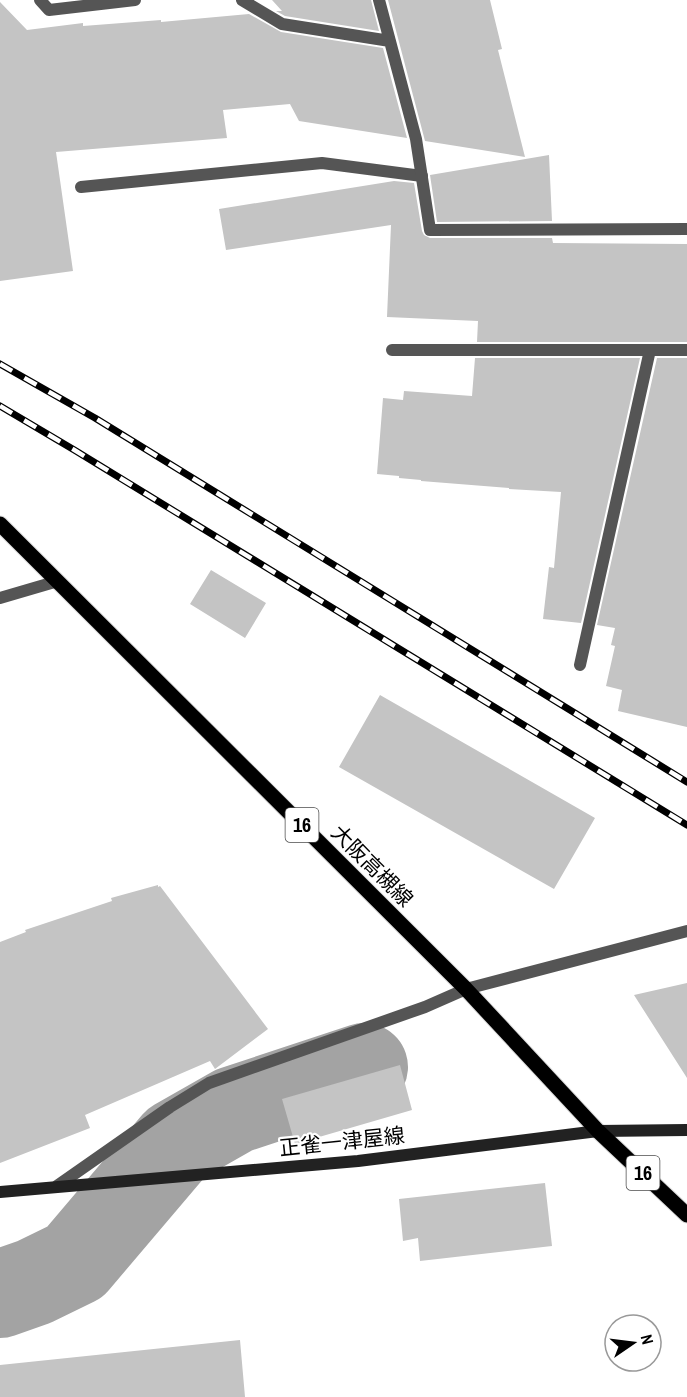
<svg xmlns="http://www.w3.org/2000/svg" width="687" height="1397" font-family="'Archivo Narrow','Noto Sans JP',sans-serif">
<rect width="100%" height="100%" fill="#fff"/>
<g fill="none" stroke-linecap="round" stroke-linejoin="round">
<path stroke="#a3a3a3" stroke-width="88" d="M0,1294L34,1282L75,1262L176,1143L234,1110L364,1067"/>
</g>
<path fill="#c4c4c4" d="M272,0H371L379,31L285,16L276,11H282Z
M388,0H490L502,49L498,50L525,157L425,141Z
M0,2L27,30L83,23V26L161,20V22L249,14L281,32L383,48L407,138L299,121L290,104L223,110L227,138L56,152L73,271L0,281Z
M549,155L552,221L437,222L430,175Z
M394,181L414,183L422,231L424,235L430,238H552L553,243L687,244V342H477L478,321L387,317L391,225L226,250L219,209Z
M475,358H640L581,623L543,619L549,567L554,568L561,492L509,489V488L421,481V480L399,478V476L377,474L383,398L403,400L404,391L472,396Z
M657,358H687V727L618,711L622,690L606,686L615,646L611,645L615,628L597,625Z
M211,570L266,603L245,638L190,604Z
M380,695L595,818L554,889L339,767Z
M158,885V887L160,886L268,1029L215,1069L210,1061L85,1115L90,1128L0,1163V942L26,932L25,930L112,901L111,898Z
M687,983V1078L634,995Z
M400,1065L412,1110L295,1144L282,1099Z
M545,1183L552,1246L420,1261L418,1238L403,1241L399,1199Z
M240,1340L245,1397H0V1365Z"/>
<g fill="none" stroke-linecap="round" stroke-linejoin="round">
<g stroke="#dbdbdb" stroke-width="17">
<path id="primary" d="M0,524L466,989L598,1131L687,1215"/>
</g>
<path stroke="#555" stroke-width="12" d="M81,187L322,163L422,176
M392,350H687
M580,665L650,350"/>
<path stroke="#555" stroke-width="12" d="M40,0L49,10L135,0
M242,0L282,24L390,41
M379,0L416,139L430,230L687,229
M0,598L58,581
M57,1186L170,1107L209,1083L425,1007L466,989L687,931"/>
<path stroke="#222" stroke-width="12" d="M0,1192L358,1161L598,1131L687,1130"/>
<use href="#primary" stroke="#000" stroke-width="15"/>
<g stroke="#000" stroke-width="7">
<path id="rail" d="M0,364L95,418L687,782
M0,406L76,451L687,825"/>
</g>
<use href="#rail" stroke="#fff" stroke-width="4.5" stroke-dasharray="14" stroke-linecap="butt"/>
</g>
<g text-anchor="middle" stroke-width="4.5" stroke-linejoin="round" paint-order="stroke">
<g fill="#fff" stroke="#4c4c4c" stroke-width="1.5">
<rect x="285.5" y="808" width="33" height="34" rx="4.5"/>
<rect x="626.5" y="1156" width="33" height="34" rx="4.5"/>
</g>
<g font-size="20" font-weight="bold" fill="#000">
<text x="302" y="832">16</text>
<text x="643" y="1180">16</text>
</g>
<g font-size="21" fill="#000" stroke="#fff">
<text transform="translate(372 866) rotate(45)" y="7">大阪高槻線</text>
<text transform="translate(342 1142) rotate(-6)" y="7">正雀一津屋線</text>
</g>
</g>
<g transform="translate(633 1343) rotate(76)"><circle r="28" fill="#ffffff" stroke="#999999" stroke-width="1.5"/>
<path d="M0-4.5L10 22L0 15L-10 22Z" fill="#000000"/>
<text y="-9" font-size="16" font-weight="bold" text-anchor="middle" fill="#000000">N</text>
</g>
</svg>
